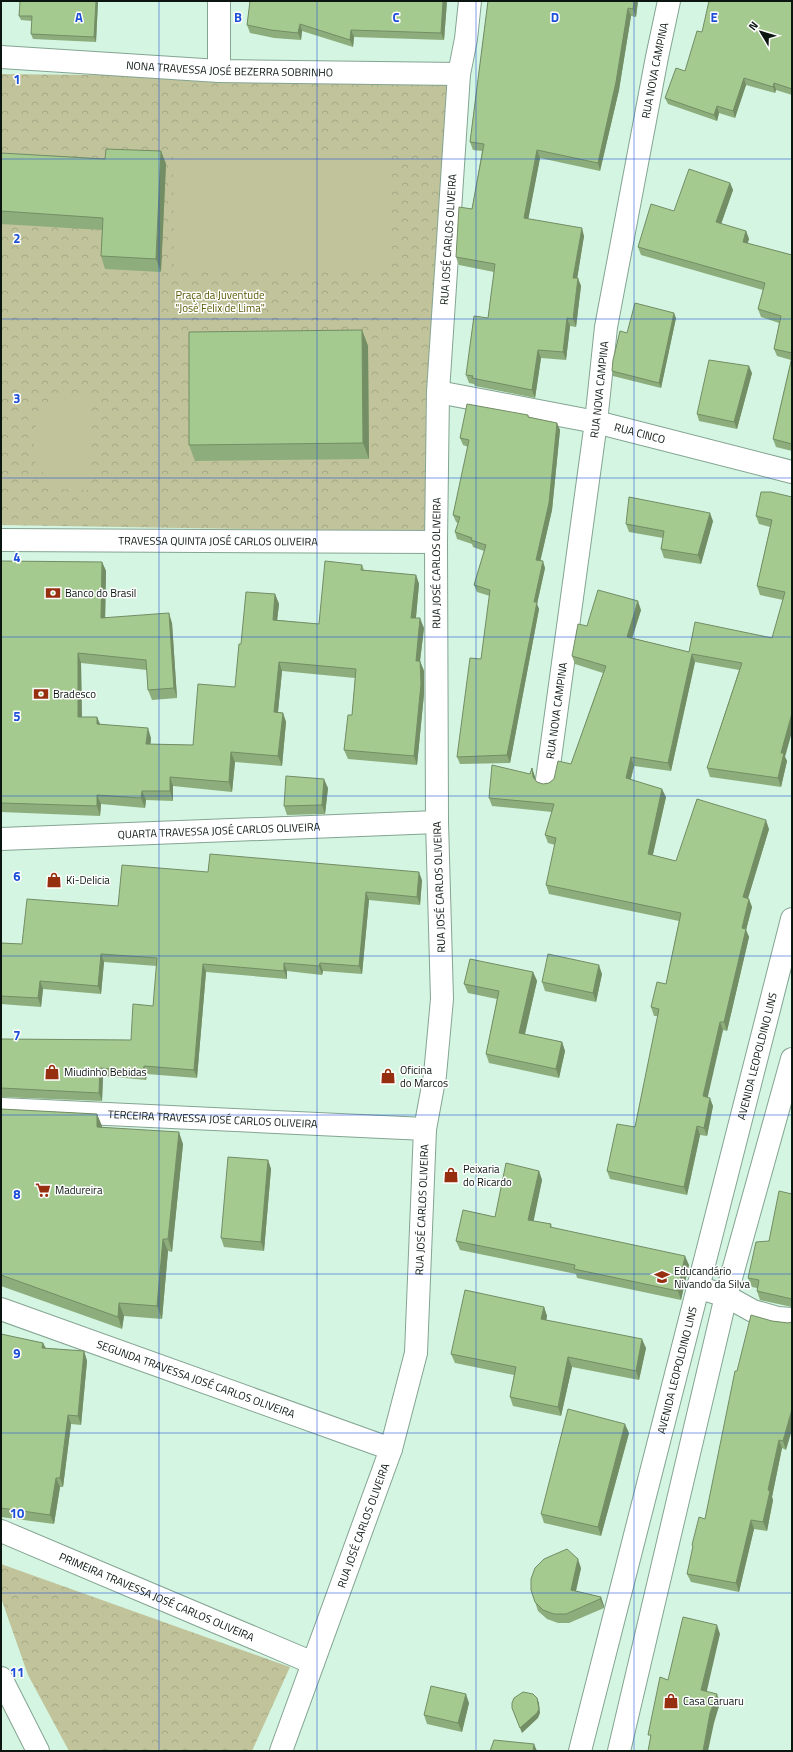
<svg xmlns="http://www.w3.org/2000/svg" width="793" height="1752" font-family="'Titillium Web',sans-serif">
<defs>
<pattern id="park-crowns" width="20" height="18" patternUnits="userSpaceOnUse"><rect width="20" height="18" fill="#c1c49b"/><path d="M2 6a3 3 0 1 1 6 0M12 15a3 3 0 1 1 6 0" fill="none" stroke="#a4a884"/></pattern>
</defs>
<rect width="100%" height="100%" fill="#d3f5e1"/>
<path fill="url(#park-crowns)" d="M1,74L450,79L429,532L1,525Z
M1,1564L290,1667L252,1751H69L28,1675L1,1598Z"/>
<path fill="#c1c49b" d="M388,149L389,268L174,272L173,153Z
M57,398L91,399L90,490L54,489L33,458L36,424Z"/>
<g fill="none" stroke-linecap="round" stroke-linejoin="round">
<g stroke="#84a492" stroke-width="24">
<g id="minor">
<path id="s1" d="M1,57L219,71L459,74"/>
<path d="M219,71V1"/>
<path id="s2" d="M438,392L596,422L792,472"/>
<path id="s3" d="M1,540L436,542"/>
<path id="s4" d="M547,780L596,422L606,327L657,57L669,1"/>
<path id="s5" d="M1,839L437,822"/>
<path id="s6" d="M1,1109L425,1129"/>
<path d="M697,1287L726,1296L753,1311L778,1318L792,1319"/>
<path id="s7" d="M1,1309L391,1449"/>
<path id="s8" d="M1,1531L313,1663"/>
<path id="s9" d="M281,1751L391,1449L416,1353L425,1129L435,1075L442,999L437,822L436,542L438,392L459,74L466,39L470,1"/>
</g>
</g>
<g stroke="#84a492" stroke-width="24">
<g id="secondary">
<path d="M1,1678L38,1751"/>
<path id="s10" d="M580,1751L792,919"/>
<path d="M619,1751L726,1296L792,1059"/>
</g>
</g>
<use href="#minor" stroke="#fff" stroke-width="22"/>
<use href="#secondary" stroke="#fff" stroke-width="22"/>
</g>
<path fill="#8dae7c" d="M20,1H98L96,42L33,39L31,34L32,21L21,20L19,16Z
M250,1H447L444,40L354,37L353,47L302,31L301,40L274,38L250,33L247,25Z
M488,1H638L636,17L631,16L619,90L600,171L540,158L528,219L584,236L577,278L581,286L576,327L570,326L566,360L541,358L535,398L475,386L474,384L469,383L466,375L488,318L494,272L459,265L456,257L472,209L482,151L473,150L470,142Z
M792,1V95L776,90L775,93L746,85L735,118L719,113L717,121L668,104L665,98L685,71L702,32Z
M161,151L166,164L161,272L105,269L101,256L102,230L1,224V153L105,159Z
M730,183L733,190L721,224L746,231L749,239L747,243L792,255V451L776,447L773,439L791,360L777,356L774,349L779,323L761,317L758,309L763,290L641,255L638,247L674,211Z
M676,318L661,388L613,376L612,371L627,333Z
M362,330L368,346L369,459L195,461L189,445Z
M752,373L737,429L699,421L697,414Z
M528,415L529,417L557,423L560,430L552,510L540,561L545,568L537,604L539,609L510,763L460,764L457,757L481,659L490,596L477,592L474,585L484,551L473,547L472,544L457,539L455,532L458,523L456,522L453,515L468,447L463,445L460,438Z
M792,497L785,757L787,761L781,787L710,777L707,768L739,670L695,662L671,771L634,766L631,779L666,797L653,855L676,861L769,829L748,898L752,907L746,930L749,937L727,1031L723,1030L707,1097L713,1106L707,1136L700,1135L687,1195L610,1179L607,1171L635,1127L658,1016H654L651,1007L666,984L679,921L549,894L546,885L555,845L548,843L545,835L552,812L492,806L489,798L530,774L532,768L535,777V780L537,782L543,784L549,783L571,764L603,673L575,664L572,656L587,626L641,610L632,638L689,652L772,638L783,600L760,595L757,586L770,527L759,524L756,516Z
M713,521L701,564L664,558L661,549L663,538L629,532L626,524Z
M1,561L102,562L106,571L105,617L172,623L177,698L152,700L148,690L147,670L81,663L82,717H97L100,724L151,738L150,744L193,745L235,687L241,644L275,594L279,604L277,620L319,624L362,565L364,570L416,575L419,584L416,618L424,628L420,661L424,671V694L417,765L348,759L344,750L352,715L355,678L282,671L278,712L283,713L286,722L282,766L235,762L232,792L173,786V801L146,800L145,808L101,804L100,816L1,812Z
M328,788L325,814L287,815L284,806Z
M208,872L422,880L420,905L369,900L362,974L323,971L322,975L287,971V979L206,972L197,1078L147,1074L146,1080L103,1076L102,1101L1,1097V1039L131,1040L153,1006L157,966L104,962L101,994L43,989L41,1007L1,1004V943L22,944L118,906Z
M533,972L537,981L525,1034L562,1042L565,1051L559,1078L489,1063L486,1054L497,999L468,993L464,984Z
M602,974L596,1002L545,991L542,982Z
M1,1109L97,1114L102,1127L183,1144L172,1252L168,1251L162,1319L124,1316L122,1329L1,1286Z
M268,1160L271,1169L264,1251L224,1247L221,1238Z
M539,1171L542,1180L533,1221L551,1224L552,1228L689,1265L681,1300L577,1278L576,1274L460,1250L456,1241L495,1217Z
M792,1194V1307L760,1300L757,1291V1288L752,1287L748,1278L769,1241Z
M544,1307L547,1316L546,1320L646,1348L639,1380L572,1367L561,1416L513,1406L510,1397L514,1375L455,1363L451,1354Z
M772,1321L788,1323L786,1450L782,1448L772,1497L773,1500L767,1531L754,1529L739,1592L691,1582L687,1574L693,1548L692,1545L705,1519L737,1371Z
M1,1334L43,1343L46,1348L84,1351L87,1361L81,1425L71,1424L63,1487H60L54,1524L1,1517Z
M629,1433L601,1536L544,1523L541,1514Z
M581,1568L576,1591L601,1597L604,1606V1608L569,1623H558L547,1619L538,1611L531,1590Z
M469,1703L462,1732L427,1724L424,1715Z"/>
<path fill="#738d65" d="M96,1H98L96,42L94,37Z
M443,1H447L444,40L441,33Z
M634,1H638L636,17L633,9Z
M628,8L631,16L619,90L600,171L598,163Z
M300,24L302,31L301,40L298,33Z
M351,30L354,37L353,47L350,40Z
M744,78L746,85L735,118L733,111Z
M774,83L776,90L775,93L773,87Z
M717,106L719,113L717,121L714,115Z
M537,150L540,158L527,226L524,218Z
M161,151L166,164L161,272L156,259Z
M730,183L733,190L719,230L716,222Z
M582,228L584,236L576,286L573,278Z
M746,231L749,239L746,250L743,242Z
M578,278L581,286L576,327L573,319Z
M674,313L676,318L661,388L659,383Z
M567,318L570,326L566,360L563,352Z
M362,330L368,346L369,459L363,443Z
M538,350L541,358L535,398L532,390Z
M749,366L752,373L737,429L734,422Z
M557,423L560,430L552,510L539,567L536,560Z
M710,513L713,521L701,564L698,555Z
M543,561L545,568L537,604L539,609L510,763L507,755L534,602Z
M102,562L106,571L105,627L101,618Z
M416,575L419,584L415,627L411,618Z
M275,594L279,604L276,630L273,620Z
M638,601L641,610L630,645L627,637Z
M169,613L172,623L177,698L174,688Z
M420,618L424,628L420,661L424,671V694L417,765L414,756L416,661Z
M78,653L81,663L82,727L78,717Z
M692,654L695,662L671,771L668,763Z
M279,662L282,671L277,722L274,712Z
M283,713L286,722L282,766L278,756Z
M792,713V732L785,757L787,761L781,787L778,778L781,753Z
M97,717L101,727L97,724Z
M148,728L151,738L150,753L146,744Z
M231,752L235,762L232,792L229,782Z
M631,757L634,766L629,786L626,778Z
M532,768L535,777L536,785L533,777Z
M170,777L173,786V801L170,791Z
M324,779L328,788L325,814L322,805Z
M662,789L666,797L651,862L648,854Z
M142,791L146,800L145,808L141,798Z
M97,795L101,804L100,816L97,806Z
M766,820L769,829L746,905L743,897Z
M419,872L422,880L420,905L417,897Z
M366,892L369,900L362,974L359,966Z
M749,899L752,907L746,930L749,937L727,1031L724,1022L742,928Z
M101,954L104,962L101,994L98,986Z
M284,963L287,971V979L284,971Z
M320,963L323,971L322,975L319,966Z
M203,964L206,972L197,1078L194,1070Z
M599,965L602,974L596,1002L593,993Z
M533,972L537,981L523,1042L519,1033Z
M40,981L43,989L41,1007L38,998Z
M720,1022L723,1030L706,1105L703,1096Z
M562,1042L565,1051L559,1078L556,1069Z
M144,1066L147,1074L146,1080L143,1072Z
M100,1068L103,1076L102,1101L99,1093Z
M710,1098L713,1106L707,1136L704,1128Z
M97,1114L102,1126V1139L97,1127Z
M697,1126L700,1135L687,1195L684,1187Z
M179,1132L183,1144L172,1252L168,1239Z
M268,1160L271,1169L264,1251L261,1242Z
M539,1171L542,1180L532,1229L528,1220Z
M163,1239L168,1251L162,1319L157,1306Z
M685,1256L689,1265L681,1300L678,1291Z
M119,1303L124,1316L122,1329L118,1317Z
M544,1307L547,1316L545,1328L541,1319Z
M642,1339L646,1348L639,1380L636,1371Z
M43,1343L47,1352L42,1348Z
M84,1351L87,1361L81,1425L78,1416Z
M568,1357L572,1367L561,1416L558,1407Z
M792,1409V1430L786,1450L783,1441Z
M68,1415L71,1424L63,1487L60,1478Z
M625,1424L629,1433L601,1536L598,1527Z
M779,1440L782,1448L772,1497L773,1500L767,1531L763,1522L768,1490Z
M56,1478L60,1487L54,1524L50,1515Z
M751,1520L754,1529L739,1592L736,1583Z
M578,1559L581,1568L574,1599L571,1590Z
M601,1597L604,1606V1608L600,1599Z
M717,1625L720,1634L705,1699L701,1690Z
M466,1694L469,1703L462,1732L458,1723Z
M717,1694L720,1703L714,1723L708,1751H703L710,1713Z
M537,1698L539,1703L540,1713L538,1718L522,1733L520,1728Z
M534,1744L537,1751H533Z"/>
<path fill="#a4ca90" stroke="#738d65" d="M20,1H96L94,37L31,34L32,16H19Z
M250,1H443L441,33L351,30L350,40L300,24L298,33L271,30L247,25Z
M488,1H634L633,9L628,8L616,82L598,163L537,150L524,218L582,228L573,278H578L573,319L567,318L563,352L538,350L532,390L472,378L473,376L466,375L474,316L488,318L495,264L456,257L459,207L472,209L484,144L470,142Z
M709,1H792V89L774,83L773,87L744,78L733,111L717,106L714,115L665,98L676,68L685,71L697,31L702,32Z
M106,149L161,151L156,259L101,256L103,218L1,211V153L105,159Z
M689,169L730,183L716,222L746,231L743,242L792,255V353L774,349L781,316L758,309L765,283L638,247L651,204L674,211Z
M635,303L674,313L659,383L612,371L613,360L620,331L627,333Z
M362,330L363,443L189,445V332Z
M792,357V444L773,439Z
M709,360L749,366L734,422L697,414Z
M467,404L528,415V417L557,423L549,503L536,560L543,561L534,602H537L507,755L457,757L470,658L481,659L490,590L474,585L486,545L471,540L472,538L455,532L460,517L453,515L469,440L460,438Z
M761,492H771L792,497V713L781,753H784L778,778L707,768L742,663L692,654L668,763L631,757L626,778L662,789L648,854L676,861L697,799L766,820L743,897L749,899L742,928L746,929L724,1022H720L703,1096L710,1098L704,1128L697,1126L684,1187L607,1171L617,1124L635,1127L659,1009L651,1007L657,982L666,984L681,913L546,885L556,838L545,835L554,804L489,798L492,765L530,774L532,768L533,777L537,782L543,784L549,783L554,779L558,761L571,764L606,666L572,656L578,624L587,626L598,590L638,601L627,637L689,652L695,622L772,638L785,592L757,586L772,520L756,516Z
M629,497L710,513L698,555L661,549L664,531L626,524Z
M1,561L102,562L101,618L169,613L174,688L148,690L146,660L78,653V717H97V724L148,728L146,744L193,745L198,684L235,687L239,644H241L246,592L275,594L273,620L319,624L325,561L362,565L361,570L416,575L411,618H420L416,661H420L421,684L414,756L344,750L348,715H352L356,669L279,662L274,712L283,713L278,756L231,752L229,782L170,777V791H142L141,798L97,795V806L1,803Z
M286,776L324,779L322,805L284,806Z
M210,854L419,872L417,897L366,892L359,966L320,963L319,966L284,963V971L203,964L194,1070L144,1066L143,1072L100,1068L99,1093L1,1088V1039L131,1040L133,1004L153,1006L157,958L101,954L98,986L40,981L38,998L1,996V943L22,944L27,899L118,906L122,865L208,872Z
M548,954L599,965L593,993L542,982Z
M470,959L533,972L519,1033L562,1042L556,1069L486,1054L499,991L464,984Z
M1,1109L97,1114V1127L179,1132L168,1239H163L157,1306L119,1303L118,1317L1,1275Z
M228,1157L268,1160L261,1242L221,1238Z
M506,1163L539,1171L528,1220L551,1224L550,1227L685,1256L678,1291L574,1269L575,1265L456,1241L463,1210L495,1217Z
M779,1191L792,1194V1299L757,1291L759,1280L748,1278L756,1242L769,1241Z
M465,1290L544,1307L541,1319L642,1339L636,1371L568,1357L558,1407L510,1397L516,1367L451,1354Z
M751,1315L772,1321L788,1323L792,1322V1409L783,1441L779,1440L768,1490L770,1491L763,1522L751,1520L736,1583L687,1574L693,1546L692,1545L699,1517L705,1519L735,1371H737Z
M1,1334L43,1343L42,1348L84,1351L78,1416L68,1415L60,1478H56L50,1515L1,1508Z
M568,1409L625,1424L598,1527L541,1514Z
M567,1549L578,1559L571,1590L601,1597L600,1599L566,1614H554L543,1610L535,1602L531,1590V1579L535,1568L544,1559Z
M683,1617L717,1625L701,1690L717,1694L710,1713L703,1751H648L651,1735H648L660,1677L668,1680Z
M431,1686L466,1694L458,1723L424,1715Z
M523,1692L533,1694L537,1698L539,1709L537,1713L520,1728L512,1708V1703L514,1698Z
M494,1740L534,1744L533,1751H490Z"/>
<path fill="none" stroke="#1d4ed8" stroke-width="1" stroke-opacity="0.55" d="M159,1V1751M317,1V1751M476,1V1751M634,1V1751M1,159H792M1,319H792M1,478H792M1,637H792M1,796H792M1,956H792M1,1115H792M1,1274H792M1,1433H792M1,1593H792"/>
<defs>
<g id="bank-bare" transform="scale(1.2)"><path d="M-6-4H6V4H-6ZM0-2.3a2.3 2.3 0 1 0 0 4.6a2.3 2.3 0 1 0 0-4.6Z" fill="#962f0f" stroke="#fff" stroke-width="2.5" paint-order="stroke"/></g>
<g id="shop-bare" transform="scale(1.2)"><path d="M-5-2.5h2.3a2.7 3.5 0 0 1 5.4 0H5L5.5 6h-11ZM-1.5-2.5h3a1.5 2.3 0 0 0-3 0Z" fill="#962f0f" stroke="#fff" stroke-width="2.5" paint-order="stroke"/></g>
<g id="supermarket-bare" transform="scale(1.2)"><path d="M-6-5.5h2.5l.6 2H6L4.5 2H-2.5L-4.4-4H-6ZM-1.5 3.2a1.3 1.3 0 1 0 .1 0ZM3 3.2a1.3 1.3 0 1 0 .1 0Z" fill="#962f0f" stroke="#fff" stroke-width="2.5" paint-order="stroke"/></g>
<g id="school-bare" transform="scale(1.2)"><path d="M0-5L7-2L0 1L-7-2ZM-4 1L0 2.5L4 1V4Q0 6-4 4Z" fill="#962f0f" stroke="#fff" stroke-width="2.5" paint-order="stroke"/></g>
</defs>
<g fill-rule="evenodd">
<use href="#bank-bare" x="53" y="593"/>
<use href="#bank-bare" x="41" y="694"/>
<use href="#shop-bare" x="54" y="880"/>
<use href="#shop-bare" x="52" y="1072"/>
<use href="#shop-bare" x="388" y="1076"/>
<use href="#shop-bare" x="451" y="1175"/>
<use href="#supermarket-bare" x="43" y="1190"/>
<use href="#school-bare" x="662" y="1277"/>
<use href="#shop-bare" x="671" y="1701"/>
</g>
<g text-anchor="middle" stroke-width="3" stroke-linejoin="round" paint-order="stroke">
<g font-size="11" fill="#0a160f" stroke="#fff">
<text dy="4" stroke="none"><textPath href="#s1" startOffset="229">NONA TRAVESSA JOSÉ BEZERRA SOBRINHO</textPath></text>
<text dy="4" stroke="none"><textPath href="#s4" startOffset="718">RUA NOVA CAMPINA</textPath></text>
<text dy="4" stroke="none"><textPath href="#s9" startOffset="1536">RUA JOSÉ CARLOS OLIVEIRA</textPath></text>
<text dy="4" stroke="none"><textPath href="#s4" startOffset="394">RUA NOVA CAMPINA</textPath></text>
<text dy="4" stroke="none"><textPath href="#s2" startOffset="206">RUA CINCO</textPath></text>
<text dy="4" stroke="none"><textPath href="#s3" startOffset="217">TRAVESSA QUINTA JOSÉ CARLOS OLIVEIRA</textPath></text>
<text dy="4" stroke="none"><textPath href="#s9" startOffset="1212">RUA JOSÉ CARLOS OLIVEIRA</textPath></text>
<text dy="4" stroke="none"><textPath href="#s4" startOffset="70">RUA NOVA CAMPINA</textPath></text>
<text dy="4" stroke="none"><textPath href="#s5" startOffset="218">QUARTA TRAVESSA JOSÉ CARLOS OLIVEIRA</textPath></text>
<text transform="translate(439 887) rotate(-92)" y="4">RUA JOSÉ CARLOS OLIVEIRA</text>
<text dy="4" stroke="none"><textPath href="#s10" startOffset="717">AVENIDA LEOPOLDINO LINS</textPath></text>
<text dy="4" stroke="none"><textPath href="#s6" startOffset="212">TERCEIRA TRAVESSA JOSÉ CARLOS OLIVEIRA</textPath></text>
<text dy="4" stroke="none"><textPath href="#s9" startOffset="564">RUA JOSÉ CARLOS OLIVEIRA</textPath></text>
<text dy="4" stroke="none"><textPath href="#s10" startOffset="393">AVENIDA LEOPOLDINO LINS</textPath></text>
<text dy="4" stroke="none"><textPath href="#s7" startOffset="207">SEGUNDA TRAVESSA JOSÉ CARLOS OLIVEIRA</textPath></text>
<text dy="4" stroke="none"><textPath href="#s9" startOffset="240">RUA JOSÉ CARLOS OLIVEIRA</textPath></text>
<text dy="4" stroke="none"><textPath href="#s8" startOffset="169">PRIMEIRA TRAVESSA JOSÉ CARLOS OLIVEIRA</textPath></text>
</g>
<g font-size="11" fill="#585905" stroke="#fff">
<text x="220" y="299">Praça da Juventude<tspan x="220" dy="13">"José Felix de Lima"</tspan></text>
</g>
<g font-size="11" fill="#0a160f" stroke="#fff" text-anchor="start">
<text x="65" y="597">Banco do Brasil</text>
<text x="53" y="698">Bradesco</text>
<text x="66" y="884">Ki-Delicia</text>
<text x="400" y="1074">Oficina<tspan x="400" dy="13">do Marcos</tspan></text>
<text x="64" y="1076">Miudinho Bebidas</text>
<text x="463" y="1173">Peixaria<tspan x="463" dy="13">do Ricardo</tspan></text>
<text x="55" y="1194">Madureira</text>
<text x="674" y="1275">Educandário<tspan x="674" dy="13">Nivando da Silva</tspan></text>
<text x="683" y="1705">Casa Caruaru</text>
</g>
</g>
<g font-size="13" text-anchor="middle" font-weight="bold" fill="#1d4ed8" stroke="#fff" stroke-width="3" stroke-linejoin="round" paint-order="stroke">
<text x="79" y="22">A</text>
<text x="238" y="22">B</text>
<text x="396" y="22">C</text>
<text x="555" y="22">D</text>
<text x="714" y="22">E</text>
<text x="17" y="84">1</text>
<text x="17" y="243">2</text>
<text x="17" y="403">3</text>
<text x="17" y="562">4</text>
<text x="17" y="721">5</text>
<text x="17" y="881">6</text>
<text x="17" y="1040">7</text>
<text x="17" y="1199">8</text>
<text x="17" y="1358">9</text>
<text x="17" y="1518">10</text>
<text x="17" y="1677">11</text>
</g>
<rect width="793" height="1752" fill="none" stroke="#0a160f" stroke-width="4"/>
<g transform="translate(761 32) rotate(308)" stroke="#ffffff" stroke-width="3" paint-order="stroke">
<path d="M0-3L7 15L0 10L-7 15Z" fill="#0a160f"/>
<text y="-6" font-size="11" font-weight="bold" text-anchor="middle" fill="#0a160f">N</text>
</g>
</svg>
